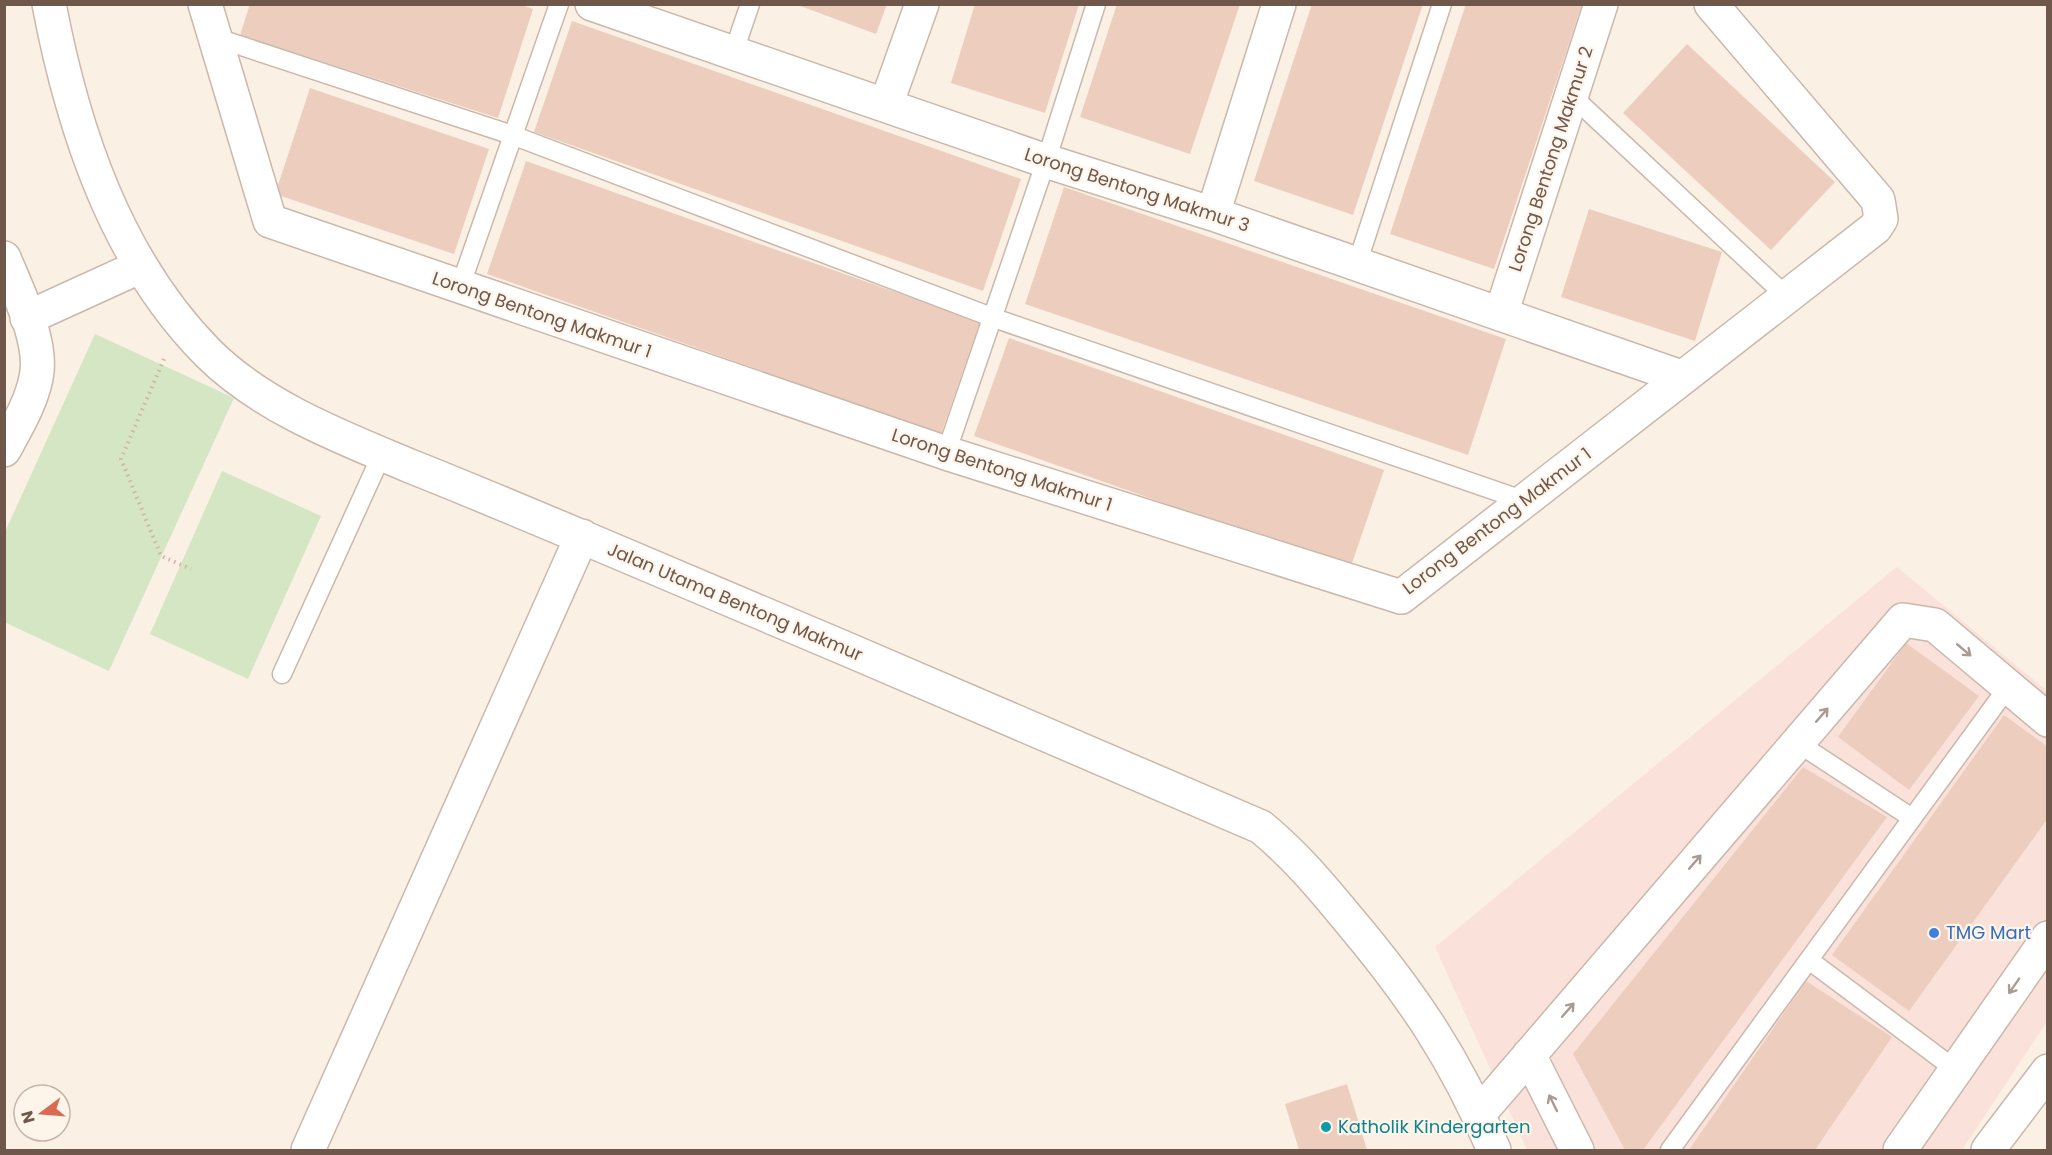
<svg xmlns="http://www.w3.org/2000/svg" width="2052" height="1155" font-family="Poppins,sans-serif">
<rect width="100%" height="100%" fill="#faf0e4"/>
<path fill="#fae1d9" d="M1897,567L2047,691V1022L1962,1150H1527L1435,947Z"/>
<path fill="#d4e6c4" d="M95,334L234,398L109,671L4,622L5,532Z
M222,471L321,516L248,679L150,634Z"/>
<path fill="#edcebe" d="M250,4H520L533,9L498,118L240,35Z
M795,4H887L876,34Z
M975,4H1079L1045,113L951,83Z
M1117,4H1240L1190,154L1080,117Z
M1312,4H1423L1353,215L1254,181Z
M1466,4H1582L1494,269L1390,234Z
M572,21L1021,179L983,291L534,132Z
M1687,44L1835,182L1771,250L1623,113Z
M310,88L489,149L454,254L275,194Z
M526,161L980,322L941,434L487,274Z
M1064,187L1506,339L1468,455L1025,304Z
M1589,209L1722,252L1695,341L1561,297Z
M1009,338L1384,470L1350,569L974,436Z
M1906,643L1979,696L1909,790L1838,737Z
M2004,715L2048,747V818L1909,1011L1832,955Z
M1803,767L1887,817L1643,1150H1625L1573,1054Z
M1806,981L1892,1037L1815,1150H1689Z
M1347,1084L1367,1150H1299L1285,1104Z"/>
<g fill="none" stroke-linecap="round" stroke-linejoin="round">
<g stroke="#cab8ab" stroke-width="21">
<path id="service" d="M214,37L512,135L994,318L1525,501
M733,54L750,4
M1572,96L1786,296
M1357,264L1442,4
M460,287L559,4
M946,453L1046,161L1096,4
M282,674L382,454
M1798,743L1912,818
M1809,960L1956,1070
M1670,1150L2008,687"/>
</g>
<g stroke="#cab8ab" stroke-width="36">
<path id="minor" d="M49,4C73,130 116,260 208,353C262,407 341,437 410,466C468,489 525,513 582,537C809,632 1035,730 1261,827C1296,856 1320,885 1349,920C1413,996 1455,1058 1494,1150
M205,4L270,221L946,453L1401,597L1875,228L1881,219L1878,200L1711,4
M592,4L1046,161L1213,214L1681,377
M886,105L922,4
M1213,214L1279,4
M4,258C17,290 44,343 36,378C31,403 17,426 4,450
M1501,314L1601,4
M27,318L141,266
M1529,1055L1577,1150
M1478,1115L1903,620L1935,625L2048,720
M308,1150L582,536
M1900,1150L2048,938
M1988,1150L2048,1071"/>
</g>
<path stroke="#d2b2a1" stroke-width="4" stroke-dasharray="1.5 4.5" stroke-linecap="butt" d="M164,359L121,459L161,556L191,569"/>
<use href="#service" stroke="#fff" stroke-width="18"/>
<use href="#minor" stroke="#fff" stroke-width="33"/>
</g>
<defs><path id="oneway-shaft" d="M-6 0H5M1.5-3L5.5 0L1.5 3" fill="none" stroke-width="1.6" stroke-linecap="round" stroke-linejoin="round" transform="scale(1.5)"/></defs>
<g stroke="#a99a94">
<use href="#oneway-shaft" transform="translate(1964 650) rotate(40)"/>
<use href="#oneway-shaft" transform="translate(1822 715) rotate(-49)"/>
<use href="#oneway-shaft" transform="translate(1695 862) rotate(-49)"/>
<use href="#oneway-shaft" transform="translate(2014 986) rotate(125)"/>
<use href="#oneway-shaft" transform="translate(1568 1010) rotate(-49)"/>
<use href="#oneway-shaft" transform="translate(1553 1103) rotate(-116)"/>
</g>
<circle fill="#3f7fe0" stroke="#fdf5ea" stroke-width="2" cx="1934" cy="933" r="6"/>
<circle fill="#0f9aa8" stroke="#fdf5ea" stroke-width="2" cx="1326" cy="1127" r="6"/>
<g text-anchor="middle" stroke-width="4.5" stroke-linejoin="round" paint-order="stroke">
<g font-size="18" fill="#70574c" stroke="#fdf5ea">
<text transform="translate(1551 159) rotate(-72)" y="6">Lorong Bentong Makmur 2</text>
<text transform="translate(1137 190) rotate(18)" y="6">Lorong Bentong Makmur 3</text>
<text transform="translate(542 315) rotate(19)" y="6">Lorong Bentong Makmur 1</text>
<text transform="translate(1002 470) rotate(18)" y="6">Lorong Bentong Makmur 1</text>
<text transform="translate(1497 521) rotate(-37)" y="6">Lorong Bentong Makmur 1</text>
<text transform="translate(735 602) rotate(23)" y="6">Jalan Utama Bentong Makmur</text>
</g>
<g font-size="18" fill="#366cbe" stroke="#fdf5ea" text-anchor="start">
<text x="1946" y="939">TMG Mart</text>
</g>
<g font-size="18" fill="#0d838f" stroke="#fdf5ea" text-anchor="start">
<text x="1338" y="1133">Katholik Kindergarten</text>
</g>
</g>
<rect width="2052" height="1155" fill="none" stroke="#70574c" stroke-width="12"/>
<g transform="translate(42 1113) rotate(254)"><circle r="28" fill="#fdf5ea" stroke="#c5b6ab" stroke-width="1.5"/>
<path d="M0-4.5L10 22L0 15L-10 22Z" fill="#db6a53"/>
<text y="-9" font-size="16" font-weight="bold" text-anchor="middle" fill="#70574c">N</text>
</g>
</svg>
